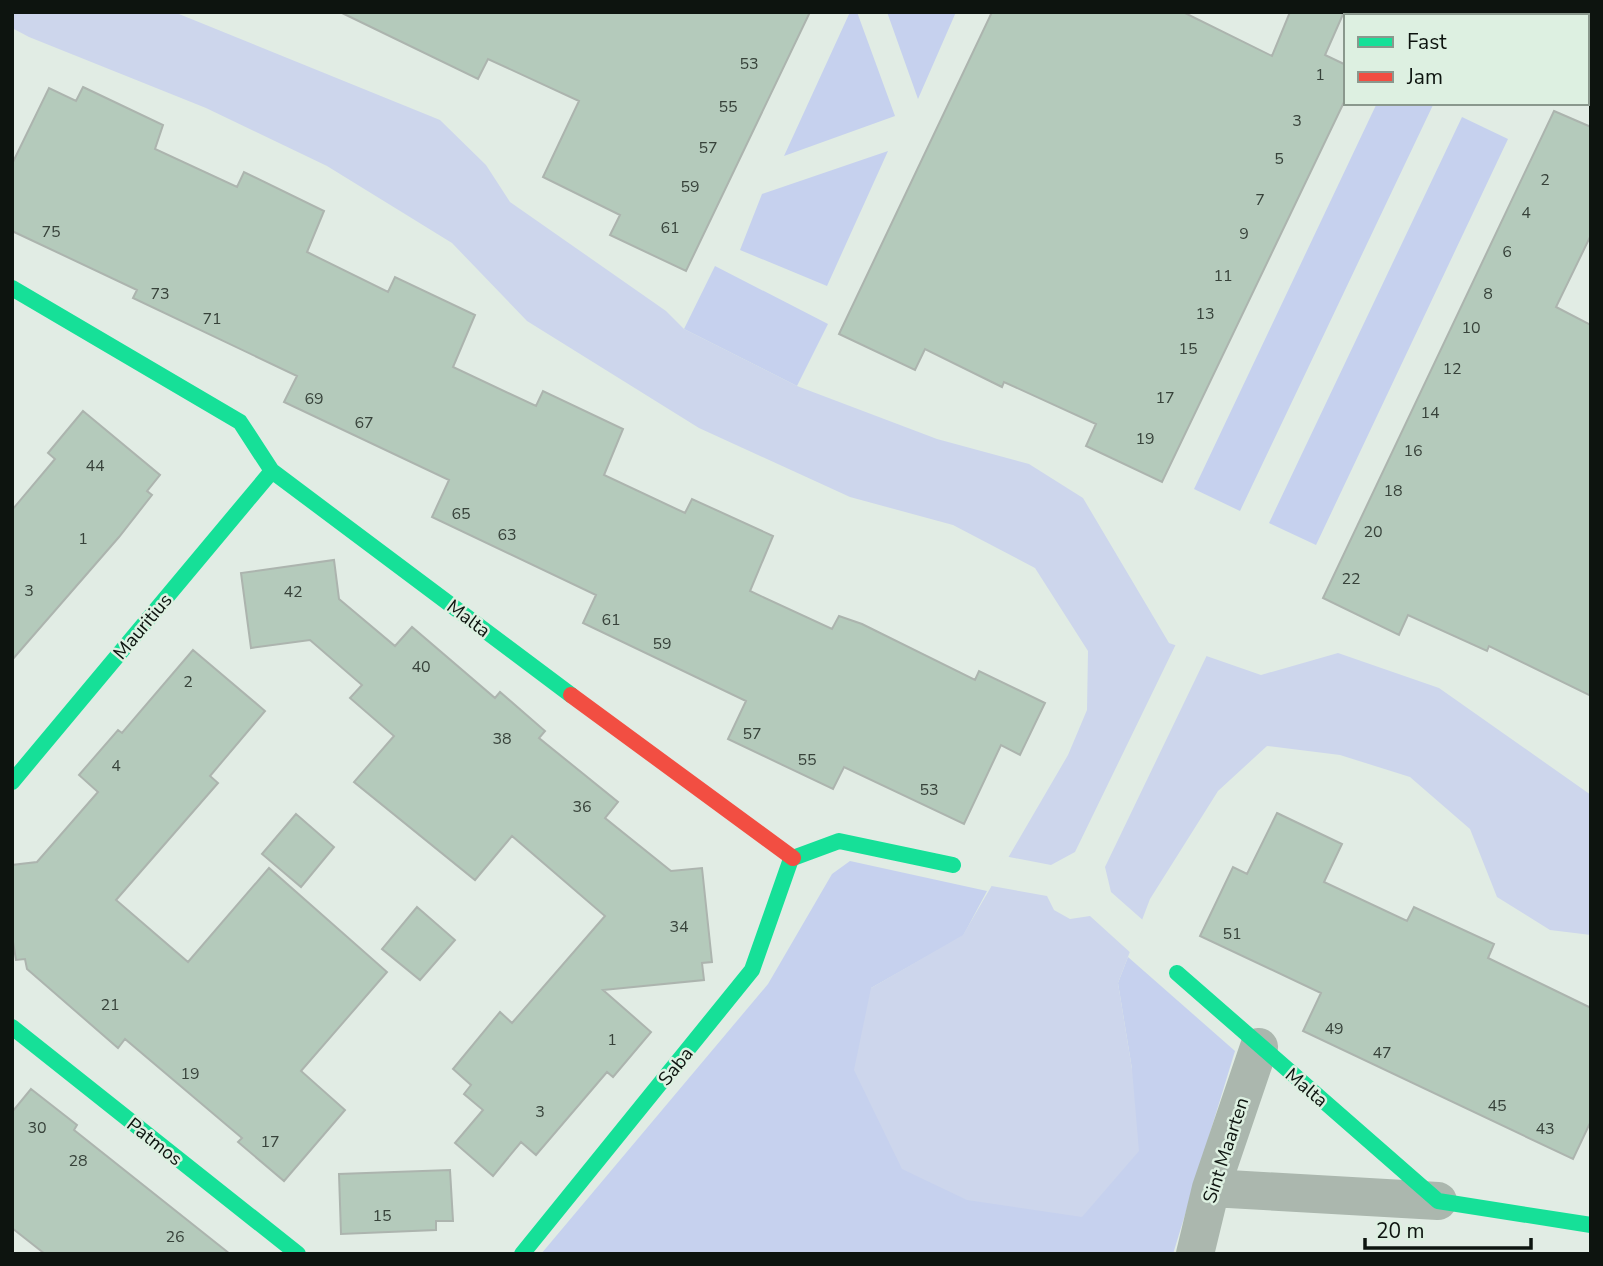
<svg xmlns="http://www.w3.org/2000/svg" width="1603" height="1266" font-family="'Nunito Sans',sans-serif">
<rect width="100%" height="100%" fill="#e1ece4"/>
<path fill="#c6d1ee" d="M850,12H857L895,116L784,156Z
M887,12H956L918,99Z
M1377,103L1433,105L1240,511L1194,489Z
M1462,117L1508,139L1316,545L1269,523Z
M888,151L827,286L740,250L762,194Z
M715,266L828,324L797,386L684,329Z
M850,861L987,891L963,936L871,988L1132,1069L1118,983L1128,957L1235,1051L1173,1254H541L768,984L832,874Z"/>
<path fill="#cdd6ec" d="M12,12H174L440,120L486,165L510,202L666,311L684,329L797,386L937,439L1029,464L1083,498L1169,643L1261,675L1338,653L1439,688L1591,795V935L1550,930L1497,897L1470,829L1410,777L1340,755L1267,746L1218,791L1150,899L1118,983L1132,1069L1139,1151L1082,1217L967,1200L902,1169L854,1070L871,988L963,935L1068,755L1087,710L1088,651L1035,568L953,525L850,497L699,428L527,321L452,243L327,166L206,108L29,37L12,28Z"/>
<path fill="#e1ece4" d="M1177,642L1208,653L1105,867L1111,892L1145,922L1133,955L1090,916L1070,919L1054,910L1047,896L986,885L1004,856L1051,865L1075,852Z"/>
<path fill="#b4cabb" stroke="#acb4ae" stroke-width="2" d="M340,12H810L686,271L610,235L620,215L543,177L579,101L488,59L478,79Z
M992,12H1183L1272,56L1290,12H1344L1325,55L1346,65V98L1162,482L1086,446L1096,424L1004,382L1002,387L925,349L915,370L839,334Z
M83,87L163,125L155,149L237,187L244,172L324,211L307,252L388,292L395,277L475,315L453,367L536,406L543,391L623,429L604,475L685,513L692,499L773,536L750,591L832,629L839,616L862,624L975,680L979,671L1045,703L1020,755L1001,745L964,824L844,767L833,789L728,739L746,701L583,623L596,595L432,517L449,480L284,402L297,376L133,298L137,290L12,231V164L49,88L76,101Z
M1554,111L1591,127V235L1556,307L1591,325V696L1489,646L1487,651L1408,615L1399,635L1323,598Z
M83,411L160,475L147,491L152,495L119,537L12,660V510L55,459L48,453Z
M334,560L339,599L395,646L412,627L495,698L500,692L545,731L539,738L618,802L605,818L671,871L702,868L712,962L702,963L704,980L603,990L651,1032L613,1077L607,1072L536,1155L521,1142L493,1176L455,1143L483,1110L464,1094L471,1085L453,1069L500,1012L512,1023L605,916L512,836L475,880L354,782L394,736L350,698L362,685L310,640L251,648L241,573Z
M193,650L265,711L210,776L218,783L116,900L188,962L269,868L387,972L301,1071L345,1110L284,1181L238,1142L242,1138L125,1039L118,1048L27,969L25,959L16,960L12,936V865L37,862L98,792L79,775L118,730L122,733Z
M1277,813L1342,844L1324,882L1407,921L1414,907L1494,944L1488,958L1591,1008V1121L1573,1159L1303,1031L1321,993L1200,936L1233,867L1247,874Z
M296,814L334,847L301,887L262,854Z
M417,907L455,940L420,980L382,949Z
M31,1089L77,1125L74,1130L230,1254H45L12,1228V1112Z
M450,1170L453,1221H436V1230L341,1234L339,1174Z"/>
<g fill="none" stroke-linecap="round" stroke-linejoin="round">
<path stroke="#abb7ae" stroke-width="38" d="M1211,1188L1438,1201
M1195,1254L1211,1188L1259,1047"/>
<path stroke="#16e098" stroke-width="16" d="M12,288L240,422L272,471L571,695
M12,782L272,471
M793,858L839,841L953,865
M1177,973L1438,1201L1591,1225
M12,1027L298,1254
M522,1254L752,970L791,859"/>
<path stroke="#f24e42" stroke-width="16" d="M571,695L793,858"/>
</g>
<g text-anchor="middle" stroke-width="5" stroke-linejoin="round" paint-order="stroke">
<g font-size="16" fill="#37423a">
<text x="749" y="69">53</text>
<text x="1320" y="80">1</text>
<text x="728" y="112">55</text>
<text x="1297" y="126">3</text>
<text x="708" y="153">57</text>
<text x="1279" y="164">5</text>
<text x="1545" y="185">2</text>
<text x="690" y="192">59</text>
<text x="1260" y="205">7</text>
<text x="1526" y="218">4</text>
<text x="670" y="233">61</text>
<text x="51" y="237">75</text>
<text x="1244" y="239">9</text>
<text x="1507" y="257">6</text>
<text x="1223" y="281">11</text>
<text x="160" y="299">73</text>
<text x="1488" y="299">8</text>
<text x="1205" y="319">13</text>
<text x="212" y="324">71</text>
<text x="1471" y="333">10</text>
<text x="1188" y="354">15</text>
<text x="1452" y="374">12</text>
<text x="1165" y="403">17</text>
<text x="314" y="404">69</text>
<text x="1430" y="418">14</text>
<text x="364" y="428">67</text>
<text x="1145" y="444">19</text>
<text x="1413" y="456">16</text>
<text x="95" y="471">44</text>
<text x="1393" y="496">18</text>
<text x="461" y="519">65</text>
<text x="1373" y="537">20</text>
<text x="507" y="540">63</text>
<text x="83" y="544">1</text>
<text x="1351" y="584">22</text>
<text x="29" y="596">3</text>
<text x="293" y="597">42</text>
<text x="611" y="625">61</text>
<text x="662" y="649">59</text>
<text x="421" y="672">40</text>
<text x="188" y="687">2</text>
<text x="752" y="739">57</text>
<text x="502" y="744">38</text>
<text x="807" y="765">55</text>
<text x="116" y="771">4</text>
<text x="929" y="795">53</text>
<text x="582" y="812">36</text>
<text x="679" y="932">34</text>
<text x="1232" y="939">51</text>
<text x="110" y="1010">21</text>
<text x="1334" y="1034">49</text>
<text x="612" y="1045">1</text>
<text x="1382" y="1058">47</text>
<text x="190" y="1079">19</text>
<text x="1497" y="1111">45</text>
<text x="540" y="1117">3</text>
<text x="37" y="1133">30</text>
<text x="1545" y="1134">43</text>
<text x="270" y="1147">17</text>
<text x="78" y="1166">28</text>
<text x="382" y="1221">15</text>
<text x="175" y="1242">26</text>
</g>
<g font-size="19" fill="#0d140f" stroke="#ddf0e1">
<text transform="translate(469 618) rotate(37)" y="7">Malta</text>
<text transform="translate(142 626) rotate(-50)" y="7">Mauritius</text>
<text transform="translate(675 1066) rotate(-51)" y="7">Saba</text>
<text transform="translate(1307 1087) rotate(40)" y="7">Malta</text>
<text transform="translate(155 1141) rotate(38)" y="7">Patmos</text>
<text transform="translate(1225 1150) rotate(-72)" y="7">Sint Maarten</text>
</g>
</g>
<rect width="1603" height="1266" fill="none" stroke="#0d140f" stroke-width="28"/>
<rect x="1344" y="14" width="245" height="91" fill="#ddf0e1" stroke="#8a988d" stroke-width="2"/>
<rect x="1358" y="37" width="35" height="10" fill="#16e098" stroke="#8a988d" stroke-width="2"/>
<text x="1407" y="49" font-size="21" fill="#0d140f">Fast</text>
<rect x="1358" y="72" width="35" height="10" fill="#f24e42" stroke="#8a988d" stroke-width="2"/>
<text x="1407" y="84" font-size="21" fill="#0d140f">Jam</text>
<path d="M1365 1238v10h166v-10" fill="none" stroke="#0d140f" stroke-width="3.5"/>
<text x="1376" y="1238" font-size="21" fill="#0d140f" stroke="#ddf0e1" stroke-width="5" paint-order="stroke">20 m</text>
</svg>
